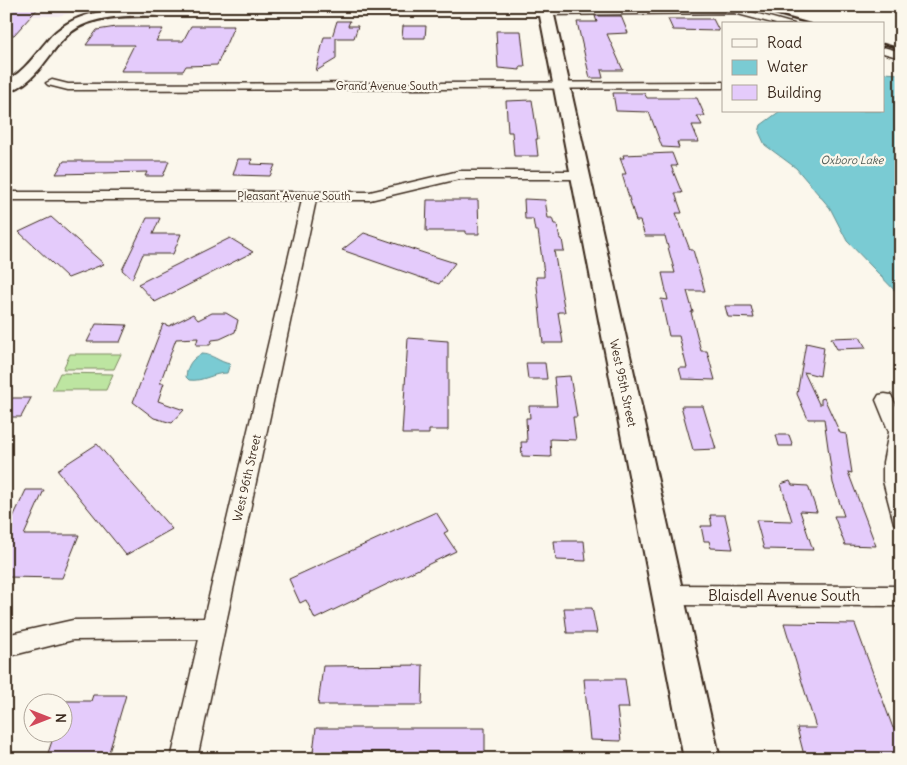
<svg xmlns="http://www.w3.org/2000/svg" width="907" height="765" font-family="Delius,sans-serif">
<rect width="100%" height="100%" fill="#fbf7ec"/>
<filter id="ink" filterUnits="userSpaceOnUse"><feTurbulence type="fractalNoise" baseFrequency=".02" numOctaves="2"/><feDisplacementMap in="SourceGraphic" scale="10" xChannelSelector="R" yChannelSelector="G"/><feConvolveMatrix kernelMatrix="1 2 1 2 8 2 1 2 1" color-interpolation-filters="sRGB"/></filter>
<g filter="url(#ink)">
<path fill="#f4eaf0" d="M6,6H98L58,16H6Z"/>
<path fill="#bde5a1" stroke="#7c8860" d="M70,354H121L114,369H63Z
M60,373L113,374L106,390H52Z"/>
<path fill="#7acbd3" stroke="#618b8b" d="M883,73L901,74V297L847,241L830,208L796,168L765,145L759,132L761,125L780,111H883Z
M202,354C212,354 219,362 230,364L227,373C213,373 203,382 189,380L186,377C187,366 192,358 202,354Z"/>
<path fill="#e4cbfb" stroke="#3b2a1e" d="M15,6H40L14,35H6V16Z
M595,16H621L628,33L607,34L623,70H601L603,78H590L577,22H597Z
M668,19H713L719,31L673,30Z
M337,21H350L348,26H358L354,38H336V59L316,71L324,37H332Z
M191,26H234L217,65L186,66L183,71H121L134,45H86L97,30L116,27H150L148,29H163L156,41H183Z
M403,26H426L425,38H402Z
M496,31H521L525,67H520V70L498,68Z
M613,93H644L647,98H697L705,116H697L702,125H692L699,142H677L679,148L662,147L649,112L616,111Z
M532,100L538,139H536L538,156H514L512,132H508L506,101Z
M672,153L677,166H671L682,193H675L682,213H676L690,250H693L705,291H687L693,312H691L701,351H707L715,380L682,379L679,368H687L679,336H669L661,299L668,300L662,273H675L665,236H645L640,221H636L622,174H626L620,158H624L623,155Z
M238,159H252L250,164L275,165L270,176L233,175Z
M64,161H169L163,176H145L147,172L56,174Z
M524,199L545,200L548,218H552L554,224H557L560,239H562L564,251H554L565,312H558L563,343H543L536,277H544V273L538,231H535L533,219H525Z
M427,200H478L479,234H466V231H426Z
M51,217L104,264L68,278L19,232Z
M147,218H160L153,234H181L173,254H143L132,279L122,270Z
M364,233L433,256L455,263L439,284L342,250Z
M230,238L253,252L155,302L138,284Z
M725,306H751L754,318L728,317Z
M212,313H226L238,320L235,332L220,339L212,340L210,345H196L198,338L176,339L160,383H164L158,401L184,410L172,423L154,418L133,402L163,324L169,326L193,314L198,320Z
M96,324L127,325L120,342H87Z
M860,337L866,348L837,349L831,338Z
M408,338L448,341V430H429V434H402Z
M806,343L824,347L820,376L804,372L819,404H821V399L824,398L840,433L846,434L852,473L848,472L876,546L845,545L834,516H844L833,483L824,419H808L797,394Z
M526,363H545L547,379H528Z
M570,376L577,417H573L576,440L550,439L551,457L522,456L521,442H527L526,418H530L529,406H557L554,377Z
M12,398H31L21,417H6V409Z
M681,406H703L716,449L693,450Z
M776,435H789L793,446H779Z
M97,444L172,529L126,555L57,470Z
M790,481L792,485L808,486L817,512L800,511L813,550L764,549L756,520L792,521L781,484Z
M26,490H44L24,535H79L62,578L6,577V532Z
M436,512L448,531L444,533L456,551L315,619L306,600L300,603L289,579Z
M710,515H725L733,549L711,548L709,541H704L701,526H712Z
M554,541H584L586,561L556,560Z
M564,608H592L597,633H567Z
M784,623L855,624L893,728H901V759H805L797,728H816Z
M423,665L422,705H318L323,666Z
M584,679H625L629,708H617L621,741L590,740Z
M93,695H126L107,759H46L55,732H62V711L66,701H91Z
M316,728H485V752H313Z"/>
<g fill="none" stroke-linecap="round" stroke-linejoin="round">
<g stroke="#3b2a1e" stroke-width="3">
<path id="street" d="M734,7L794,24H776L734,13L546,15L541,12L546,9Z
M883,47L901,52V58L883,53Z
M52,80L68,84L723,82V88L68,90L48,85L46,83Z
M459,171H580L587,175L580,179H459L370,200H316L197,759H171L199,639L73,640L6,657V635L73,620L204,618L302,200H6V192H370Z
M885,394L891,395L901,416V525L894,523L883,481V462L889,432L876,400L879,395Z
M667,585L901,586V606L667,605L659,602L656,595L659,588Z"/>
</g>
<g stroke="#3b2a1e" stroke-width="4">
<path id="secondary" d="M538,6H552L720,759H684L540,16H164C136,16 94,13 70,33C47,52 38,84 6,92V81C24,72 35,55 47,41C73,9 115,9 153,8Z"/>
</g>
<use href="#street" fill="#fbf7ec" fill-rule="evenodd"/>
<use href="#secondary" fill="#fbf7ec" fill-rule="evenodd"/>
<path stroke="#3b2a1e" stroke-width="2.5" d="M746,6L810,24
M883,44L901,49"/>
</g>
</g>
<g text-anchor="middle" stroke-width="4.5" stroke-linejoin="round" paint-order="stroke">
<g font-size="11" fill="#3b2a1e" stroke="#fbf7ec">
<text x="387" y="90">Grand Avenue South</text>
<text x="294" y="200">Pleasant Avenue South</text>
</g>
<g font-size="11" font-style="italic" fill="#4e5a54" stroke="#fbf7ec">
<text x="852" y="164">Oxboro Lake</text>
</g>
<g font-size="12" fill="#3b2a1e" stroke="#fbf7ec">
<text transform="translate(623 383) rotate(78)" y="4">West 95th Street</text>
<text transform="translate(247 478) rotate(-77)" y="4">West 96th Street</text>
</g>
<g font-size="15" fill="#3b2a1e" stroke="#fbf7ec">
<text x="784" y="601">Blaisdell Avenue South</text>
</g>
</g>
<rect width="907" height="765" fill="none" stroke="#fbf7ec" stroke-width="25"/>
<rect x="12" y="12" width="882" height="740" fill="none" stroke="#3b2a1e" stroke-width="2" filter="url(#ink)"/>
<rect x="722" y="22" width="162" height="90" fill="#fbf7ec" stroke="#aea59a"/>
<rect x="732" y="39" width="25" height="8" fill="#fbf7ec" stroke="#aea59a"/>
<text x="767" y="48" font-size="15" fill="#3b2a1e">Road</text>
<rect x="732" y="60" width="25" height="15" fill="#7acbd3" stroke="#aea59a"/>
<text x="767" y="72" font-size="15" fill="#3b2a1e">Water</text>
<rect x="732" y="85" width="25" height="15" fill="#e4cbfb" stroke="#aea59a"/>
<text x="767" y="98" font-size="15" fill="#3b2a1e">Building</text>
<g transform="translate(48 718) rotate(90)"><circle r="24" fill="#fbf7ec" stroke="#aea59a"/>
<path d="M0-4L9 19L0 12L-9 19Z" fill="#d1495b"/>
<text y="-8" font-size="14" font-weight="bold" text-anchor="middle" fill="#3b2a1e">N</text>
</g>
</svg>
